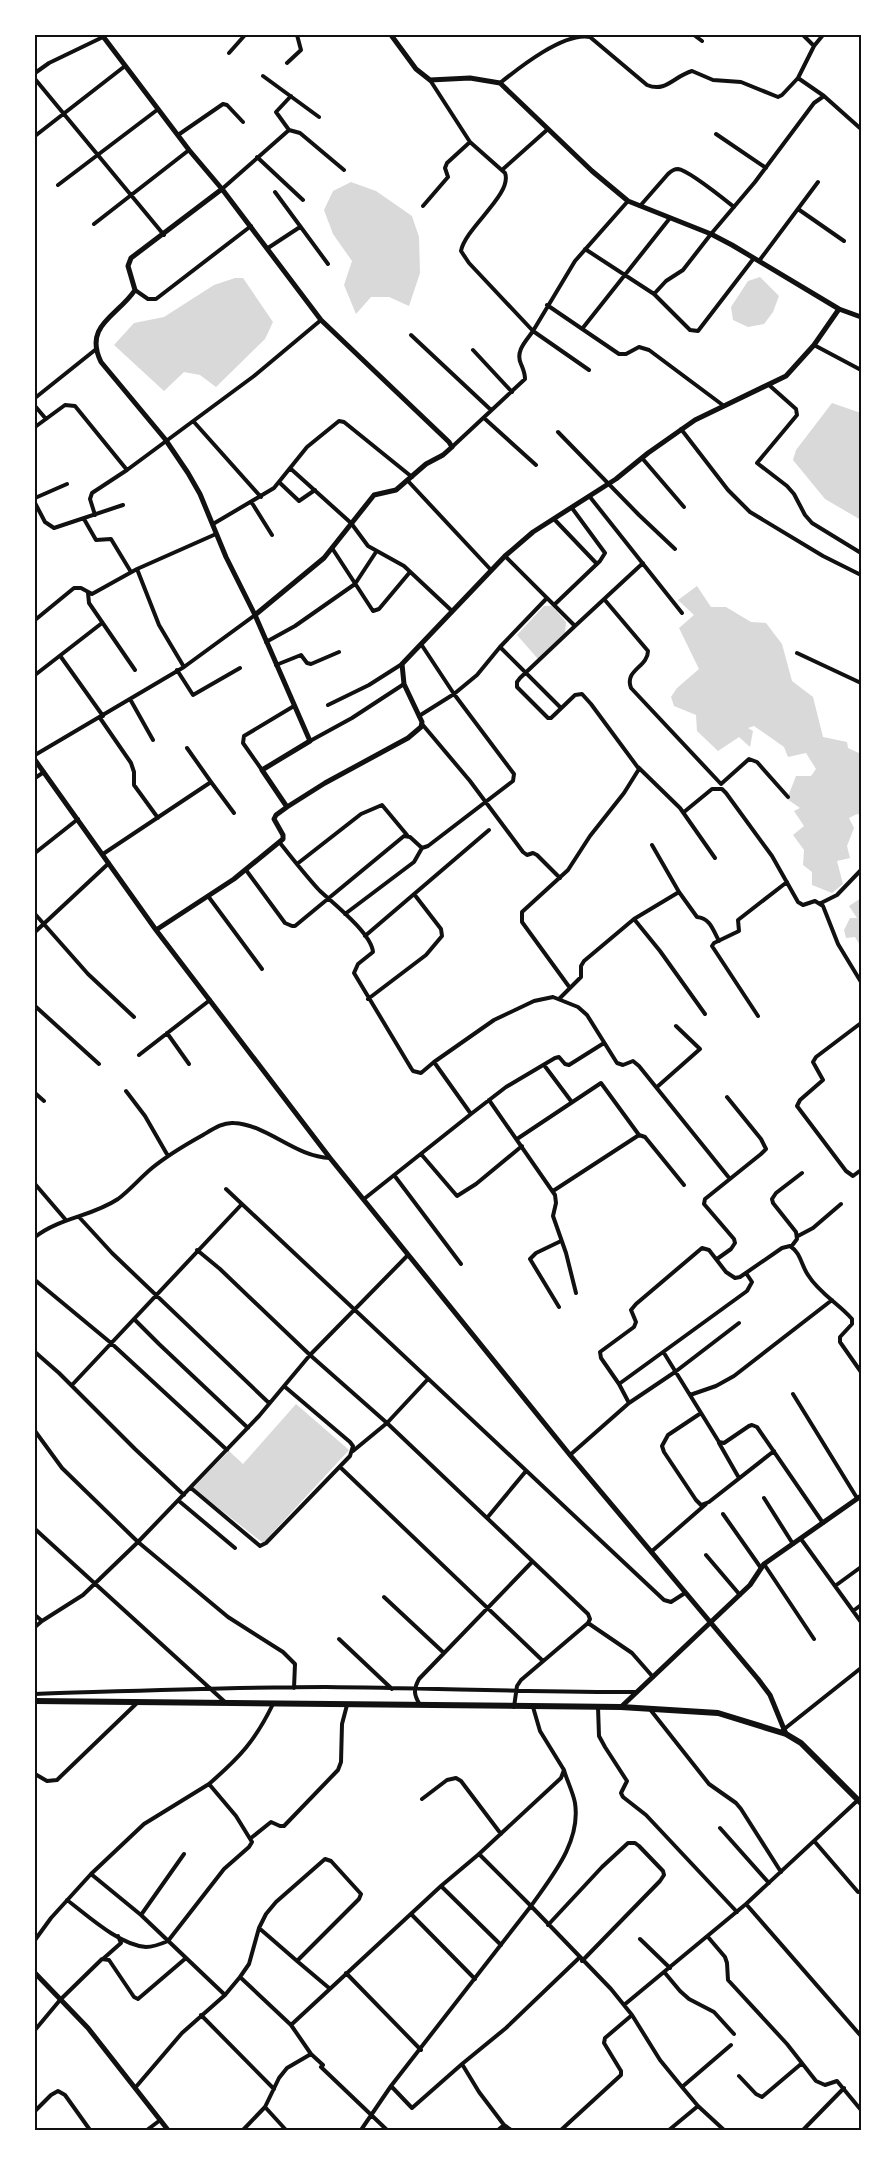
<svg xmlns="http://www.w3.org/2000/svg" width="896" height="2165" font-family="'Source Sans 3',sans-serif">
<rect width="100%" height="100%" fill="#fff"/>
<path fill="#d9d9d9" d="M351,182L376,191L412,216L419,237L420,273L409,306L389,297H371L356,314L344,285L352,261L333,234L324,210L333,191Z
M760,277L779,296L773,312L764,324L748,327L733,320L731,307L748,281Z
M235,278H243L273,322L265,339L216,387L200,375L184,372L164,391L114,345L134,323L164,317L214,285Z
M832,403L861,413V520L825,499L793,460L796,450Z
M697,586L711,607H726L751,622L766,623L782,644L792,681L813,697L823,737L847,742L848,748L861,754V815L857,814L849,818L854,828L847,846L850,858L837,861L843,884L832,893L812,885V872L803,865L804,850L793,835L804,826L794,811L800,808L787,799L796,776H811L816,769L806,753L788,757L784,747L754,726L748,728L753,731L750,747L739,737L718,751L697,731L696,715L674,706L671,697L677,688L699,669L679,628L694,615L678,600Z
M544,606H552L566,622L565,633L538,659L517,635Z
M861,898V947L855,937L846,938L844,930L850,918H857L849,906Z
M296,1404L349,1450L263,1543L193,1488L229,1451L243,1464Z"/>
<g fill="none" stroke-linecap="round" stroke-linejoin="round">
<path stroke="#111" stroke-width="4" d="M694,35L702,41
M803,35L814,46
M823,35L814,46L798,78L824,96
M229,53L245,35
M287,63L301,50L297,35
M35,73L49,63L103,37
M263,76L319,117
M35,79L164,235
M430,80L470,142L505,173C513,194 465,228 461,251L469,263L533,331C526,341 515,351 521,364C523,369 525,373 525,379L452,447
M500,83C520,67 564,32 590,37L647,85C666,93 674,76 692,71L713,80L741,82L778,97L782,95L798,78
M289,130L276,112L291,96
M716,134L766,168
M178,135L223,104L227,105L243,122
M35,136L125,66
M257,157L303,200
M502,170L548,129
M58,185L157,110
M222,189L289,130L300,133L344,170
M275,192L328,264
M423,206L448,177L445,168L447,163L470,142
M640,206L668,174C671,171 674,169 678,169C688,170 724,199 734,207
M798,209L844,241
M94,224L189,150
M268,248L300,227
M585,249L654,294L666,281L683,270L711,234L755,182L814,103L824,96L861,129
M759,261L818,182
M135,290L148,299H156L251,226
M654,294L690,330L698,331L754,258
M547,305L619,354H626L639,347L649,350L724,406
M582,329L670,218
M411,335L491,410
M814,345L861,370
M473,350L512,392
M589,370L533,331L575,261L628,201
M769,385L796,409L797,415L757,463L787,486L794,494L805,515L812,523L861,553
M35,398L95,350
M35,406L46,419
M484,418L536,465
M194,422L261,497
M35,427L65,405L75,406L127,470L254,376L321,320
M681,429L728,490L750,512L823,556L861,575
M558,432L639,515L675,549
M642,458L684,507
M291,469L351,523L368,546L404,566L452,611
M408,481L491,570
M280,483L299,501L315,490
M590,497L682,613
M35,498L67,484
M35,503L45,522L54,528L123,505
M252,503L272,535
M95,515L90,499L92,493L127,470
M84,519L96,540L111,539L131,572
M554,519L597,564
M213,524L274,488L307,447L339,421L344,422L412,477
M216,534L137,569L159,625L184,667L255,615
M332,548L373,611L379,609L410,572
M505,556L575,626L520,678L517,682V687L548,718H551L575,695L582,694L591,704L639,769L624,793L590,836L568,870L522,912V922L570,988L559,999
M88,593L89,603L135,670
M604,599L648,651C648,667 624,670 631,688L721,784
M554,605L600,561L605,553L572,508
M35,620L74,588H81L92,594L137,569
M575,626L643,563
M266,642L295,626L355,584L376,552
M421,644L454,694L477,675L500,647L547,598
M500,647L561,708
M797,653L861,683
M61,657L103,716
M276,665L301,655L307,663L311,664L339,652
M177,670L193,695L240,668
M35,675L102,623
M130,699L153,740
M328,705L369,685L402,664
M100,718L131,763L134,772V785L158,818
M422,724L470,781L523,852L527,855L533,853L537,855L560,878
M310,741L352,718L404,684
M35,755L184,667
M638,767L680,808L715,858
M262,770L243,743L244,736L294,706
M35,778L44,772
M211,782L234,813
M721,784L749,759L757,762L788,797
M684,812L712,789H722L726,793L772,856L798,902L803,905L815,901L823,906L838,944L861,982
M280,843C293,859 306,876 320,891C334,904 371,933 373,952L358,964L354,973L411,1068L413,1071L421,1073L434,1062L471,1114L364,1199
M35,853L78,819
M103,854L211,782L187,748
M297,864L361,814L382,805L407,835
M246,870L285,923L292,926H295L404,836L410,837L422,848L428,846L513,781L514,774L454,694L419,716
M679,892L697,917C710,918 713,930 719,941
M208,896L262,969
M821,903L837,895L861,870
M35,914L88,974L134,1017
M345,914L414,862L422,848
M634,919L660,951L705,1014
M35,932L109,863
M365,936L489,830
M570,988L581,977V966L584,961L634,919L679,892L652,845
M368,999L426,955L442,936L441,929L414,894
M35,1006L99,1064
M758,1016L712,946L714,943L739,931L738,920L787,882
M861,1023L816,1057L813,1062L823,1080L800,1100L797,1106L846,1171L853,1176L861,1170
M167,1033L189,1064
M139,1055L210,1000
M434,1062L494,1020L534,1001L553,997L578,1007L587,1015L617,1063L623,1065L633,1061L639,1066L730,1179
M544,1065L571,1101
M657,1087L700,1049L676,1026
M126,1091L145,1116L168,1156
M35,1093L44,1101
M489,1100L555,1195L556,1203L553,1216L566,1253L576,1293
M471,1114L506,1087L555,1058L559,1057L565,1064L569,1065L604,1043
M517,1139L601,1083L639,1135
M421,1154L457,1196L476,1184L522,1146
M394,1175L461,1264
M35,1184L65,1219
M226,1189L664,1600L671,1602L685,1593
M553,1191L639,1135L645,1137L684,1185
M79,1217L112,1253L269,1403
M798,1236L813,1228L841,1204
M35,1237C61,1217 91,1217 118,1199C130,1190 140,1178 152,1168C168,1155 185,1145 203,1135C213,1129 223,1122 234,1123C268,1125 295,1157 330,1158
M791,1247L797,1239L796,1232L773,1203L772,1199L776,1193L802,1173
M197,1250L220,1269L310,1355L387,1423L588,1614L590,1619L588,1623L521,1680L517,1686L514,1707
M717,1259L731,1249L735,1243L734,1239L704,1204L705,1199L761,1154L766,1149L761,1139L727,1097
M35,1280L111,1343L227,1450
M559,1307L530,1259L536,1253L561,1241
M134,1319L159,1344L248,1428
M35,1352L59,1373L135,1449L184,1495
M664,1353L719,1442L724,1443L749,1426L752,1425L757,1427L823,1523
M619,1384L747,1291L752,1282L746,1273
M72,1385L241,1205
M793,1394L857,1498
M690,1395L716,1386L734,1376L832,1300
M629,1403L675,1372L739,1323
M701,1413L668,1435L662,1446L664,1452L696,1500L701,1505L709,1502L774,1451
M35,1431L62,1468L138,1542L228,1617L283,1652L295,1664L294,1688
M719,1443L739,1478
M353,1451L387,1423L428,1379
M570,1455L629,1403L619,1384L601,1358L600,1352L634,1327L636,1322L631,1310L636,1304L702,1248L709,1250L726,1272L735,1278L740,1277L782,1248L790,1246C801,1253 801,1265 808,1275C819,1293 839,1304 852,1319V1324L840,1337V1342L861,1372
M340,1467L543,1661
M191,1488L260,1546L266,1543L350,1456L353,1446L350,1442L284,1386
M764,1498L793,1544
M179,1501L235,1548
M723,1514L761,1568
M487,1518L526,1471
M35,1529L225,1702
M801,1539L861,1622
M651,1552L706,1504
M706,1555L740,1595
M764,1564L814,1639
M835,1586L861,1567
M384,1597L444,1653
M853,1611L861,1605
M35,1615L42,1621L35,1627
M42,1621L83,1595L138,1542L259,1416L310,1355L408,1255
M588,1623L632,1653L653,1677
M339,1639L392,1689
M35,1694C132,1691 229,1687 326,1687C430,1688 533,1692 637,1692
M420,1705C414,1695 413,1690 419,1679L532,1562
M598,1707L599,1736L605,1747L627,1781L621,1793L623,1797L646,1815L737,1912
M649,1708L709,1784L736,1803L741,1809L781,1872
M783,1730L861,1668
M564,1770C567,1781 573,1792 575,1803C581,1842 552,1876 531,1906L611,1989L632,2015L660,2060L682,2087L698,2106L724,2130
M35,1774L47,1781L57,1780L137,1703
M209,1784L144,1824L91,1874L141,1915L225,1995
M422,1799L447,1780L456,1778L461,1781L501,1834
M720,1828L769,1883
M251,1838L271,1822L280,1826H284L338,1770L341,1762L342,1724L347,1705
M815,1842L858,1892
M441,1886L501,1945
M67,1900C87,1915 119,1945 146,1947C154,1947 161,1944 168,1941L224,1869L249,1847L252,1842L236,1816L209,1784C240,1757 255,1741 273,1704
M746,1904L861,2036
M411,1914L475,1979
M141,1915L184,1854
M548,1925L602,1867L628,1843H635L639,1846L663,1871L664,1875L660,1881L582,1961
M259,1928L297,1961
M708,1937L725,1957L727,1963L728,1980L787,2044L816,2081L825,2085L837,2081L861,2110
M640,1939L670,1968
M35,1940L51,1918L91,1874
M104,1958L121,1943L118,1936
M346,1973L421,2050
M665,1973L680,1991L689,1999L714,2012L734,2034
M240,1977L249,1964L259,1928L266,1914L276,1902L325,1859L331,1861L361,1894L359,1899L297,1961L329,1988
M624,2005L746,1904L858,1800
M201,2015L274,2089
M35,2030L60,2000L102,1959L109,1960L134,1997L138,1999L186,1958
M311,2054L323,2065L321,2067L387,2130
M462,2064L506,2028L579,1958
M739,2076L756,2094L762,2097L801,2064
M391,2086L412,2108L462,2064L479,2092L504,2125L498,2130
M682,2087L731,2045
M135,2088L182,2033L225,1995L240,1977L291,2025
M265,2107L286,2130
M35,2111L51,2095L58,2091L65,2095L90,2130
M504,2125L511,2130
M147,2130L159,2121
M243,2130L265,2107L279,2078L287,2068L311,2054L291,2025L441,1886L479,1854
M361,2130L391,2086L531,1906L479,1854L561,1778L564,1770L540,1731L533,1707
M561,2130L621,2075V2071L604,2043L605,2038L632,2015
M669,2130L698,2106
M803,2130L844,2088
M860,2130L861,2129"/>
<path stroke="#111" stroke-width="5" d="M102,35L189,150L222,189L131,258L128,266L135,290C118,316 83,325 101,362L165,439L188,473L200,494L226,557L255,615L310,741L262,770L287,807L276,815L274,819L283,835V839L234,879L156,930
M391,35L416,69L430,80L470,78L500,83L592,171L628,201L711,234L732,245L839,309L861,317
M222,189L321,320L449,442L452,447L443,455L426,464L396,490L374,495L324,558L255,615
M35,760L156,930L330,1158L570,1455L758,1679L770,1695L786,1734
M287,807L325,783L408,738L421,727L422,722L404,684L402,664L505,556L533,532L616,479L648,453L695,420L786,376L814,345L839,309
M621,1707L750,1585L764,1564L861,1496
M35,1973L88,2028L168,2130"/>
<path stroke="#111" stroke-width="6" d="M35,1701L621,1707L718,1713L786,1734L801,1743L861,1803"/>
</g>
<rect width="896" height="2165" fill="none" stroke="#ffffff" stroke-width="72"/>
<rect x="36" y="36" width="824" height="2093" fill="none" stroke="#111" stroke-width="2"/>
</svg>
